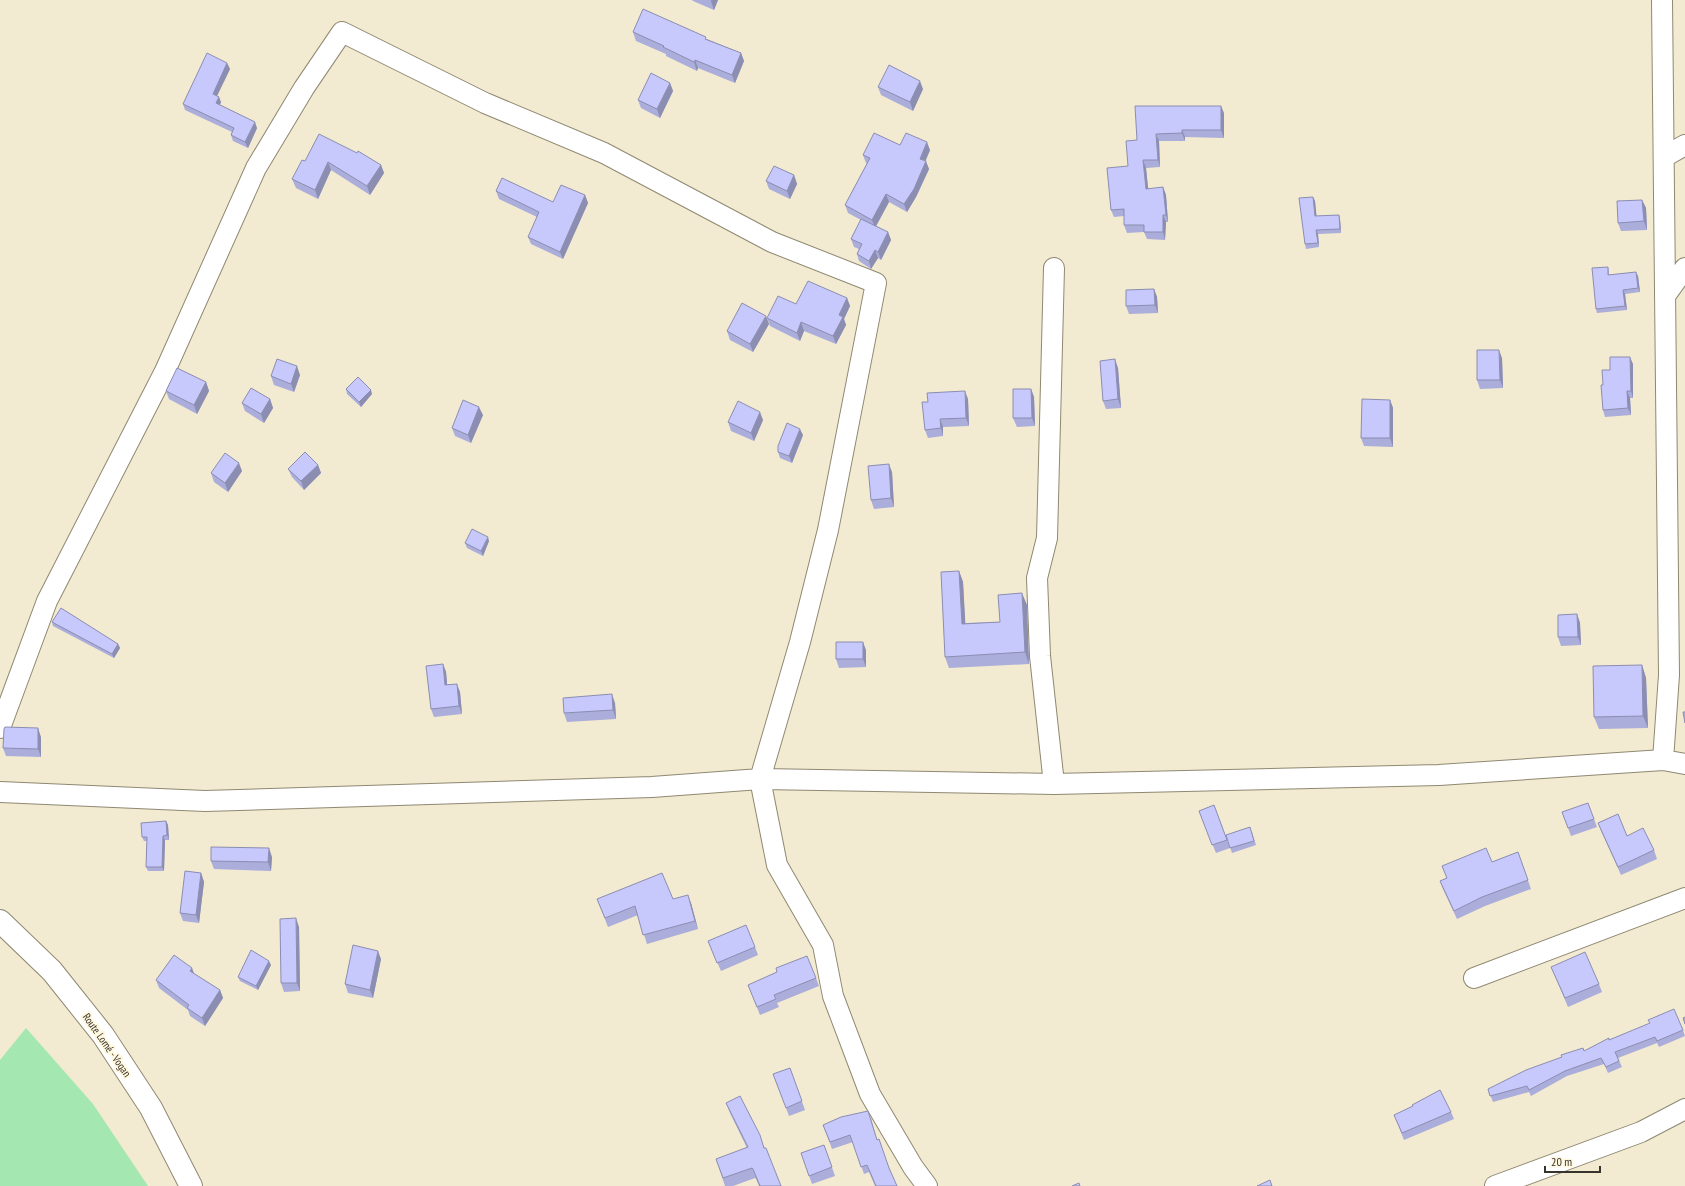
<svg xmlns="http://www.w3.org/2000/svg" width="1685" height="1186" font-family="'PT Sans Narrow',sans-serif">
<rect width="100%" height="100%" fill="#f2ead1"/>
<path fill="#a5e7b1" d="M26,1028L93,1104L148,1186H0V1060Z"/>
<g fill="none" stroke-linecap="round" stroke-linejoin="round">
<g stroke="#8f8872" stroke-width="22">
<path id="minor" d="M1662,0L1669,675L1663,760
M1664,157L1685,145
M1665,296L1685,268
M0,728L47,601L165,371L256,168L304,88L342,32L485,103L604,153L772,242L876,283L828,530L800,642L760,779L777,865L823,945L833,996L870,1094L913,1167L927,1186
M1054,784L1040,656L1037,578L1047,538L1054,268
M0,792L205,801L652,787L760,779L1054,784L1439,775L1663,760L1685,764
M1474,978L1685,898
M1495,1186L1641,1132L1685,1109"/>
</g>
<g stroke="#8f8872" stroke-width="24">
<path id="secondary" d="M0,921L52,971L103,1035L151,1108L191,1186"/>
</g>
<use href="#minor" stroke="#fff" stroke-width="20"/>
<use href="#secondary" stroke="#fff" stroke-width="22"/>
</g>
<path fill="#abadda" d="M692,0H718L714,10L693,1Z
M633,32L707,39L741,53L744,61L735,83L698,68L697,71L666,56V54L636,41Z
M227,63L230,69L217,96L221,102L220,105L257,128L248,148L233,141L231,135L232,132L185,110L183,104Z
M670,83L673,91L660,118L641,108L638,100Z
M878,87L923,89L913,111L881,95Z
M1224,113V138L1185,137V141H1159L1160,167L1146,168L1148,189L1163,187L1166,195L1168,222H1166L1165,240L1147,239L1144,232L1127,233L1124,225V216L1114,217L1111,210L1128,166L1137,140Z
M900,145L930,150L925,161L929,169L916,197L907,212L889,202L876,226L888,232L891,240L881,260L878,258L871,269L859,261L857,254L859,249L854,247L851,239L861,220L848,213L845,205L867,163H866L863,155Z
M357,153L381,165L384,173L370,195L331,170L318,199L296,188L292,179L305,161Z
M794,175L797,184L790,199L769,189L766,181Z
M496,191L553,202L585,195L588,203L563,259L531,244L528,237L537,217L499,199Z
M1313,197L1315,201L1316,216L1339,215L1340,219L1341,233L1318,234L1319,247L1306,249L1305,244Z
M1642,200L1646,208L1647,230L1621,231L1618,223Z
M1608,267L1609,271V275L1638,276L1640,292L1625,294L1627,310L1597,313L1596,309Z
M1154,289L1157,297L1158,313L1129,314L1126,306Z
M847,298L850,306L844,319L846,325L836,344L804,331L800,341L770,326L767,318L796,304Z
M769,324L753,352L730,340L727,331Z
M1502,358L1503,388L1480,389L1477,380Z
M1633,364V398H1630L1631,415L1605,417L1603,410V385L1610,370Z
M1118,368L1121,408L1106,409L1103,401Z
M300,375L294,392L274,385L271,376Z
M206,382L209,391L197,414L169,399L166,391Z
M346,389L372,394L361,407L347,394Z
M1031,389L1034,397L1035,426L1017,427L1013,418Z
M270,399L273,408L264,423L245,411L242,403Z
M968,399L969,426L943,427V436L928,438L925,430Z
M1390,400L1393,408V447L1364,446L1361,438Z
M483,415L471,443L455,436L452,428Z
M763,420L754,441L731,431L728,422Z
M803,435L792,463L780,458L778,452Z
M318,465L321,473L304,490L292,477L288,469Z
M242,471L228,492L214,482L211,473Z
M892,472L894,507L874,509L871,500Z
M489,541L483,556L467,548L465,543Z
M959,571L963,582L965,623L1000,622L1027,605L1029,664L949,668L945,657Z
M1577,614L1580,623L1581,645L1561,646L1558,637Z
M52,622L118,644L120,648L114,658L53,626Z
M866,650V667L839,668L836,659Z
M443,664L446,672L447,685L460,692L462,714L434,717L431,709Z
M1642,665L1646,678L1648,728L1599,729L1594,717Z
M615,703L616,719L567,722L564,713Z
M41,737V757L6,756L3,748Z
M1214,805L1230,848L1216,853L1199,811Z
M1562,812L1594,819L1597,827L1571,836Z
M166,821L168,825L169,840H165L164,871H148L146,867L147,841H144L142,837Z
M1598,823L1627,836L1654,850L1657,859L1621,875L1601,831Z
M1252,832L1256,845L1232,853L1226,835Z
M1518,852L1531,889L1485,906L1457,919L1443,889L1440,881L1447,878L1442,866L1492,862Z
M272,857L271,871L214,869L211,861Z
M201,873L204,882L199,923L183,921L180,913Z
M597,899H673L691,903L698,929L647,944L638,915L608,927Z
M299,927L300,991L284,992L281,983Z
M708,941L755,947L758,955L721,971Z
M381,959L373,998L348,993L345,984Z
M271,965L258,990L240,981L238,977Z
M1551,967L1599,984L1602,992L1568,1007Z
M194,974L220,990L223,998L205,1026L190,1016L188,1010L159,988L156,980Z
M816,978L819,986L777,1003L779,1007L760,1015L748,985Z
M1683,1030L1685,1036L1659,1047L1657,1043L1618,1058L1622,1067L1608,1073L1604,1064L1567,1076L1531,1096L1529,1092L1493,1102L1488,1089L1584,1051L1609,1040Z
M790,1068L805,1110L789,1116L773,1074Z
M726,1103L765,1148L781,1186H759L756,1179L755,1178L733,1186H725L716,1159L747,1148L730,1113Z
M1451,1112L1454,1119L1404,1140L1394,1115Z
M871,1118L877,1140L897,1186H875L869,1172L864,1174L853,1142L832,1149L823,1125Z
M824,1145L835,1176L812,1184L801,1153Z"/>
<path fill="#8b8db1" d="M711,0H718L714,10L711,1Z
M741,53L744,61L735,83L732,75Z
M695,60L698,68L697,71L694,62Z
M227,63L230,69L215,100L213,94Z
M920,81L923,89L913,111L910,102Z
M670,83L673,91L660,118L657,109Z
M219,97L221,102L218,109L216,103Z
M1221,106L1224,113V138L1221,130Z
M255,122L257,128L248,148L245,142Z
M1182,130L1185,137V141L1182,133Z
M1156,134L1159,141L1160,167L1158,160Z
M927,142L930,150L923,167L920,159Z
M1143,160L1146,168L1149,196L1146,189Z
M926,161L929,169L916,197L907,212L904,204Z
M328,162L331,170L318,199L315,190Z
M381,165L384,173L370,195L367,186Z
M794,175L797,184L790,199L787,191Z
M1163,187L1166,195L1168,222L1166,215Z
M886,194L889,202L875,228L872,220Z
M585,195L588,203L563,259L560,252Z
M1313,197L1315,201L1317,220L1315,216Z
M1642,200L1646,208L1647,230L1644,221Z
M1163,215L1166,222L1165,240L1163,232Z
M1339,215L1340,219L1341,233L1340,229Z
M1316,230L1318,234L1319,247L1318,243Z
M888,232L891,240L881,260L878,252Z
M875,250L878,258L871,269L869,261Z
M1636,272L1638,276L1640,292L1638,288Z
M1154,289L1157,297L1158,313L1155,305Z
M1623,290L1625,294L1627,310L1625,306Z
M847,298L850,306L844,319L846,325L836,344L833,336L839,315Z
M766,316L769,324L753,352L750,344Z
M801,322L804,331L800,341L797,333Z
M1499,350L1502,358L1503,388L1500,380Z
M1630,357L1633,364V398L1631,391Z
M1115,359L1118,368L1121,408L1118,399Z
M297,366L300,375L294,392L291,384Z
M206,382L209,391L197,414L194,405Z
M1031,389L1034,397L1035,426L1032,418Z
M371,390L372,394L361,407L359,402Z
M965,391L968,399L969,426L966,418Z
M1627,391L1630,398L1631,415L1628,408Z
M270,399L273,408L264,423L261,414Z
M1390,400L1393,408V447L1390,438Z
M479,407L483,415L471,443L468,435Z
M760,412L763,420L754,441L751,433Z
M940,419L943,427V436L941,428Z
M800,429L803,435L792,463L789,456Z
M239,463L242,471L228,492L225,483Z
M889,464L892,472L894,507L891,498Z
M318,465L321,473L304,490L301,481Z
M488,537L489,541L483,556L481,551Z
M959,571L963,582L966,635L962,624Z
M1022,593L1027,605L1029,664L1025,652Z
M1577,614L1580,623L1581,645L1578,637Z
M863,642L866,650V667L863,659Z
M118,644L120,648L114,658L112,654Z
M443,664L446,672L448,694L445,685Z
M1642,665L1646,678L1648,728L1643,716Z
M457,684L460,692L462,714L459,706Z
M612,694L615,703L616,719L613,710Z
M38,728L41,737V757L38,749Z
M166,821L168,825L169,840L167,835Z
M163,836L165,840L164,871L162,867Z
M269,848L272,857L271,871L268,862Z
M201,873L204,882L199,923L196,915Z
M688,895L691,903L698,929L695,921Z
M296,918L299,927L300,991L297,983Z
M378,951L381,959L373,998L370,990Z
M269,961L271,965L258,990L256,986Z
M192,968L195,976L190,971Z
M220,990L223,998L205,1026L202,1018Z"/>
<path fill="#c7c9fd" stroke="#8b8db1" d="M643,9L706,37L705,39L741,53L732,75L695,60L694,62L663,47L664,46L633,32Z
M207,53L227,63L213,94L219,97L216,103L255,122L245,142L231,135L234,128L183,104Z
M889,65L920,81L910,102L878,87Z
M651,73L670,83L657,109L638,100Z
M1135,106H1221V130H1182V133L1156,134L1158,160H1143L1146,189L1163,187L1166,215H1163V232H1144V225H1124V209L1111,210L1107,168L1128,166L1126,141L1137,140Z
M874,133L900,145L906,133L927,142L920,159L926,161L914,189L904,204L886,194L872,220L845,205L870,158L863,155Z
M319,134L357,153L358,151L381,165L367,186L328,162L315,190L292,179L302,160L305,161Z
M774,166L794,175L787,191L766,181Z
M502,178L553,202L561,185L585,195L560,252L528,237L539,212L496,191Z
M1313,197L1315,216L1339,215L1340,229L1316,230L1318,243L1305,244L1299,198Z
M1642,200L1644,221L1618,223L1617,201Z
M861,219L888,232L878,252L875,250L869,261L857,254L862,244L851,239Z
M1608,267V275L1636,272L1638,288L1623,290L1625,306L1596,309L1592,268Z
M808,281L847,298L839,315L843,317L833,336L801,322L797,333L767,318L778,296L796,304Z
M1154,289L1155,305L1126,306V290Z
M742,303L766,316L750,344L727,331Z
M1477,350H1499L1500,380H1477Z
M1610,357H1630L1631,391H1627L1628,408L1603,410L1601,385H1603L1602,370H1610Z
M277,359L297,366L291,384L271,376Z
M1115,359L1118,399L1103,401L1100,361Z
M177,368L206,382L194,405L166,391Z
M358,377L371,390L359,402L346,389Z
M251,388L270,399L261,414L242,403Z
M1013,389H1031L1032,418H1013Z
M965,391L966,418L940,419L941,428L925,430L922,402H928L927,393Z
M1362,399L1390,400V438H1361Z
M463,400L479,407L468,435L452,428Z
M738,401L760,412L751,433L728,422Z
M787,423L800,429L789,456L778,452V446Z
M305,452L318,465L301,481L288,469Z
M225,453L239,463L225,483L211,473Z
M889,464L891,498L871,500L868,466Z
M472,529L488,537L481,551L465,543Z
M959,571L962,624L1000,622L998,595L1022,593L1025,652L945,657L941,572Z
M61,608L118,644L112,654L52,622Z
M1577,614L1578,637H1558V615Z
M836,642H863V659H836Z
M443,664L445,685L457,684L459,706L431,709L426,666Z
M1642,665L1643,716L1594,717L1593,666Z
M612,694L613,710L564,713L563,698Z
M1683,712H1685V723Z
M5,727L38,728V749L3,748L4,729Z
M1588,803L1594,819L1568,828L1562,812Z
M1214,805L1227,840L1212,845L1199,811Z
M1618,814L1627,836L1643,828L1654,850L1618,867L1598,823Z
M166,821L167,835L163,836L162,867H146L147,837H142L141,823Z
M1250,827L1254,841L1230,848L1226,835Z
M211,847L269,848L268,862L211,861Z
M1486,848L1492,862L1518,852L1528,880L1482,897L1454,911L1440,881L1447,878L1442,866Z
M185,871L201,873L196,915L180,913Z
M662,873L673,899L688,895L695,921L643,935L635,906L605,918L597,899Z
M296,918L297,983H281L280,919Z
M746,925L755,947L717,963L708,941Z
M353,945L378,951L370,990L345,984Z
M251,950L269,961L256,986L238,977Z
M1585,952L1599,984L1565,998L1551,967Z
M174,955L192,968L190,971L220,990L202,1018L187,1008L189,1005L156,980Z
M807,956L816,978L774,995L776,999L757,1007L748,985L777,972L776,968Z
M1674,1009L1683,1030L1657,1041L1655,1037L1615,1052L1619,1061L1606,1067L1601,1058L1565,1071L1529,1090L1527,1086L1490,1096L1488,1089L1526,1070L1562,1057L1561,1055L1583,1048L1584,1051L1609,1038V1040L1650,1023L1648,1020Z
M1685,1017V1024L1683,1018Z
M790,1068L802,1101L786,1108L773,1074Z
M1440,1090L1451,1112L1402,1133L1394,1115L1413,1106L1412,1105Z
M740,1096L760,1135L764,1148H766L781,1186H760L753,1169L752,1168L723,1178L716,1159L748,1147L726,1103Z
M868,1111L877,1140L879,1139L889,1168L897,1186H876L867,1165L861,1167L850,1135L830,1142L823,1125L841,1117Z
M824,1145L832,1167L809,1176L801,1153Z
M1270,1180L1272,1186H1257Z
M1079,1183L1080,1186H1072Z"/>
<g text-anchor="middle" stroke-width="4" stroke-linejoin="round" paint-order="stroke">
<g font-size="11" fill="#37342b" stroke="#fff7de">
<text transform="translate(107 1045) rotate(55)" y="4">Route Lomé - Vogan</text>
</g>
</g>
<path d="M1545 1166v6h55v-6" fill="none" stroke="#37342b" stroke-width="2"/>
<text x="1551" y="1166" font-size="12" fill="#37342b" stroke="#fff7de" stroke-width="3" paint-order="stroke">20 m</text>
</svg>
